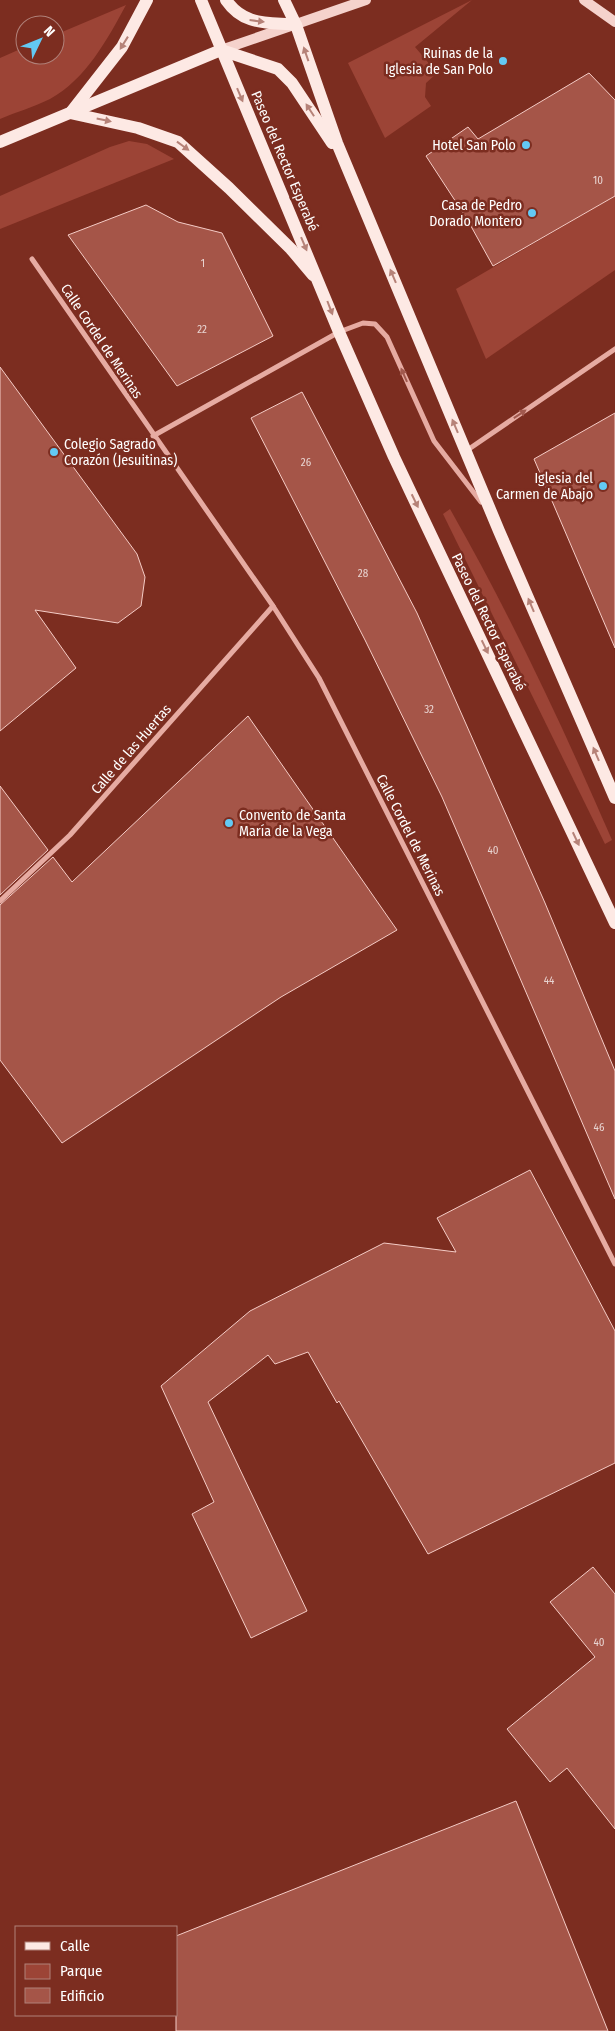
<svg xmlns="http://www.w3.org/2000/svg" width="615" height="2031" viewBox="0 0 615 2031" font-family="'Fira Sans Condensed',sans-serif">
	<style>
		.green { fill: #9c4436 }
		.building { fill: #a55548; stroke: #f5ccc6 }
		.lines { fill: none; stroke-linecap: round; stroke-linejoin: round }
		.street { stroke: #e6aba2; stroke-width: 5 }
		.secondary { stroke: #f5d2cc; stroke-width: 10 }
		.primary { stroke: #fde9e4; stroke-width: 12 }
		.oneway { fill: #b68278 }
		.oneway2 { fill: #a1594e }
		.poi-dot { fill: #63c9f4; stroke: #7c2d20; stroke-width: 2 }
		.labels { text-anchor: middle; stroke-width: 5; stroke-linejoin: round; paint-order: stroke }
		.number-label { font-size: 11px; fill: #e8d4d1 }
		.poi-label { font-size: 14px; fill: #fff; stroke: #7c2d20; text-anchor: end }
		.street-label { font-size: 14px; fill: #fff; stroke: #7c2d20 }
	</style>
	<rect width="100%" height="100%" fill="#7c2d20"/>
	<g class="green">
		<path d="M 472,0 L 415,47 L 437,73 L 426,83 L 425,97 L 431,106 L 385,138 L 348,63 Z"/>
		<path d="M 126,5 C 107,40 86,79 50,99 C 34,107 16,112 0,119 L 0,58 L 25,47 L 25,55 L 55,55 L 55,35 Z"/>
		<path d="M 129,141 L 147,144 L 174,159 L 0,229 L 0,196 L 110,147 Z"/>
		<path d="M 615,196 L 615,270 L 486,359 L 456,289 Z"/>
		<path d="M 450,509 C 511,616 563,727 612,840 L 605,844 L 443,514 Z"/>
	</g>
	<g class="building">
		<path d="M 589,73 L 615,100 L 615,196 L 493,266 L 467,219 L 426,156 L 468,127 L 478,139 Z"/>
		<path d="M 146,205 L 178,222 L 222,233 L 273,336 L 177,386 L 68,235 Z"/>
		<path d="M 0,367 L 137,554 L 145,577 L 141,606 L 118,623 L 35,610 L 76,668 L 0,731 Z"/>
		<path d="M 302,392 L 417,613 L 545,903 L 615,1071 L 615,1199 L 442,797 L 365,640 L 251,418 Z"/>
		<path d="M 615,413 L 615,648 L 534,459 Z"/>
		<path d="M 248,716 L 397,930 L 281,997 L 62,1143 L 0,1060 L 0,905 L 53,857 L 72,882 Z"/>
		<path d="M 0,786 L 48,850 L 0,895 Z"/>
		<path d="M 530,1170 L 615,1331 L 615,1463 L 428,1554 L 339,1401 L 337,1403 L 308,1352 L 275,1364 L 268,1355 L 208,1402 L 307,1611 L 251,1638 L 192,1514 L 214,1502 L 161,1386 L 250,1311 L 384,1243 L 456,1252 L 437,1218 Z"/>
		<path d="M 593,1567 L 615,1594 L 615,1829 L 567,1768 L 550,1782 L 507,1729 L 595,1657 L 550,1602 Z"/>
		<path d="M 516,1801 L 608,2031 L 176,2031 L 176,1936 Z"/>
	</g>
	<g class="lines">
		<g class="street">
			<path d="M 32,259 L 273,606 L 319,678 L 615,1264"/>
			<path d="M 153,436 L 339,332 L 363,323 L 375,324 L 387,337 L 434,441 L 481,502"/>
			<path d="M 466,451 L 615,349"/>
			<path d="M 0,901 L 70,835 L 273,606"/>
		</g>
		<g class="secondary">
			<path d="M 584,0 L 615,22"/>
			<path d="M 221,50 L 366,0"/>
		</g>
		<g class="primary">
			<path d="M 201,0 L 339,332 L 394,457 L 615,923"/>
			<path d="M 226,0 C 244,26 267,22 296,25"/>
			<path d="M 284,0 L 296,25 L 337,143 L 499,531 L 615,798"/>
			<path d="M 221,50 L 278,69 L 292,83 L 332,143"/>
			<path d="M 72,111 L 122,47 L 147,0"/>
			<path d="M 70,113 L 138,128 L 178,142 L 229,188 L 291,249 L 313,275"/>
			<path d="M 0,142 L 221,50"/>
		</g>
	</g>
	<defs><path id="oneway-solid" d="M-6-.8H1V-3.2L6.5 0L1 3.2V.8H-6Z" transform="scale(1.25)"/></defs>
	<g class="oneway">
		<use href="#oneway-solid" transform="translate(257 21) rotate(7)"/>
		<use href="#oneway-solid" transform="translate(124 43) rotate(122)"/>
		<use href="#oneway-solid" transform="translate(306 54) rotate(-109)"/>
		<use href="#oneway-solid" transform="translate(240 95) rotate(67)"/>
		<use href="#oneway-solid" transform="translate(310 110) rotate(-123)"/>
		<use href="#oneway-solid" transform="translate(104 120) rotate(12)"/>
		<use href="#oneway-solid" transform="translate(183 146) rotate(36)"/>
		<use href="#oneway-solid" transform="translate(304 244) rotate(67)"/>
		<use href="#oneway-solid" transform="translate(393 276) rotate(-113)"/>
		<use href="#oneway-solid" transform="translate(330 308) rotate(69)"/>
		<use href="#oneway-solid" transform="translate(455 426) rotate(-113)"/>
		<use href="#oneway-solid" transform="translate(415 501) rotate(64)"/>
		<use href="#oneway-solid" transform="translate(531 605) rotate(-113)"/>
		<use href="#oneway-solid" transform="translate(485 647) rotate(64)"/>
		<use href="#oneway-solid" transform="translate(596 754) rotate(-113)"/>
		<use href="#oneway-solid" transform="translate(576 839) rotate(65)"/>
	</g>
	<g class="oneway2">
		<use href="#oneway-solid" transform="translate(404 375) rotate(-114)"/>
		<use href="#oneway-solid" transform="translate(520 414) rotate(-34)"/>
	</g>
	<g class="poi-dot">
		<circle cx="503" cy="61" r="5"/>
		<circle cx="526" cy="145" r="5"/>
		<circle cx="532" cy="213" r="5"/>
		<circle cx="54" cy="452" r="5"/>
		<circle cx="603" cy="486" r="5"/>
		<circle cx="229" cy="823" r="5"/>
	</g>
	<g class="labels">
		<g class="number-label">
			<text x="598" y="184">10</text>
			<text x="203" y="267">1</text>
			<text x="202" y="333">22</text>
			<text x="306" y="466">26</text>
			<text x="363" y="577">28</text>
			<text x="429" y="713">32</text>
			<text x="493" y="854">40</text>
			<text x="549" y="984">44</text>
			<text x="599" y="1131">46</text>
			<text x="599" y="1646">40</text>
		</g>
		<g class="poi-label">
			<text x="493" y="58">Ruinas de la<tspan x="493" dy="16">Iglesia de San Polo</tspan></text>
			<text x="516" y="150">Hotel San Polo</text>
			<text x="522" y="210">Casa de Pedro<tspan x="522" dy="16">Dorado Montero</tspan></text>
			<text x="64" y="449" text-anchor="start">Colegio Sagrado<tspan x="64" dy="16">Corazón (Jesuitinas)</tspan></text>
			<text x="593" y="483">Iglesia del<tspan x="593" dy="16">Carmen de Abajo</tspan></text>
			<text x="239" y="820" text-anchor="start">Convento de Santa<tspan x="239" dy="16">María de la Vega</tspan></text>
		</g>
		<g class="street-label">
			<text transform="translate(285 161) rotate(67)" y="5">Paseo del Rector Esperabé</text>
			<text transform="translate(102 341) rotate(56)" y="5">Calle Cordel de Merinas</text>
			<text transform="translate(489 622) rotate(64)" y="5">Paseo del Rector Esperabé</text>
			<text transform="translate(131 749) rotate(-49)" y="5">Calle de las Huertas</text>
			<text transform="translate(411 835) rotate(63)" y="5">Calle Cordel de Merinas</text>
		</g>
	</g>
	<rect x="15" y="1926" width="162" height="90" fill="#7c2d20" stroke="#b08179"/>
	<rect x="25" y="1942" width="25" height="8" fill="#fde9e4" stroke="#b08179"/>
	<text x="60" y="1951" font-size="15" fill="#ffffff">Calle</text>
	<rect x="25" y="1964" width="25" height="15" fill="#9c4436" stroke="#b08179"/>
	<text x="60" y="1976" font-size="15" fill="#ffffff">Parque</text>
	<rect x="25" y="1988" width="25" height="15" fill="#a55548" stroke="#b08179"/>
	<text x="60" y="2001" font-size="15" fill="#ffffff">Edificio</text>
	<g transform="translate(40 40) rotate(47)"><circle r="24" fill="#7c2d20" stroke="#b08179"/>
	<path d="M0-4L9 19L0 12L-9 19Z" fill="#63c9f4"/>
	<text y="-8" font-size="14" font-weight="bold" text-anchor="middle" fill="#ffffff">N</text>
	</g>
</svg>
